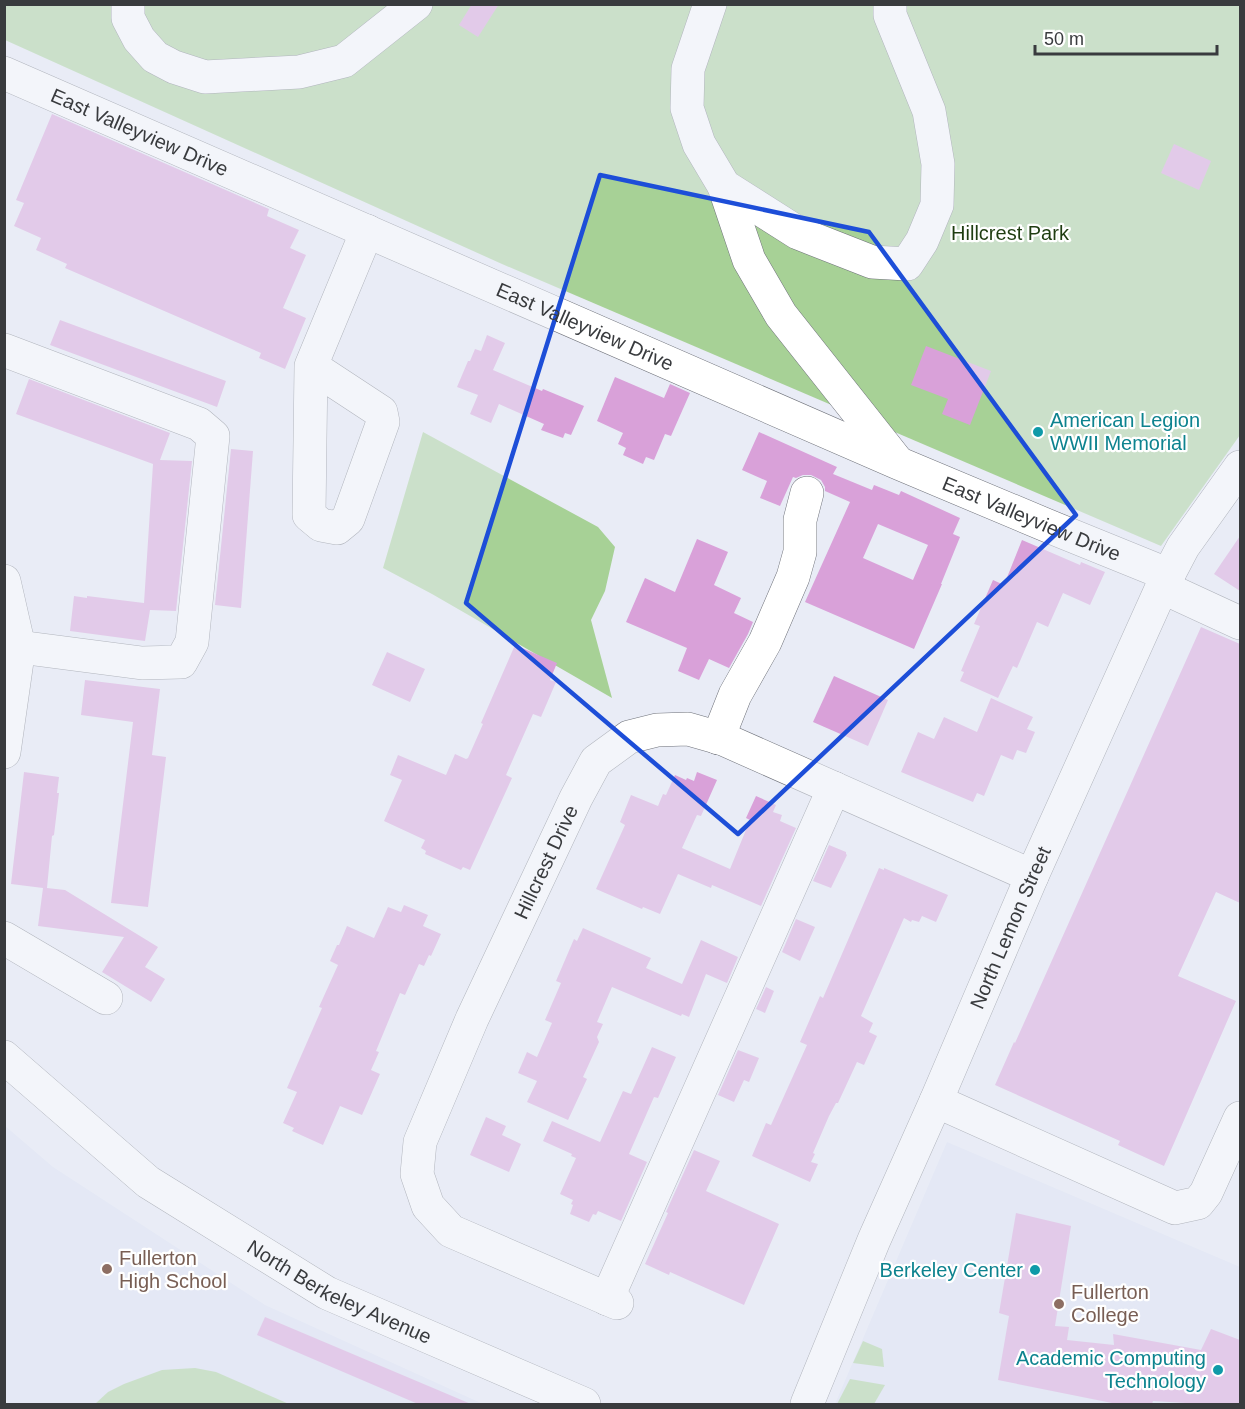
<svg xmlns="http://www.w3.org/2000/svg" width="1245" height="1409" viewBox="0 0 1245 1409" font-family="Arial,sans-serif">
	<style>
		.built { fill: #dde2f3 }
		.green { fill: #a7d196 }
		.building { fill: #d9a1d9; fill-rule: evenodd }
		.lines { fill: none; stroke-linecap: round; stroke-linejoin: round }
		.minor-casing { stroke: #6f727a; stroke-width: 34 }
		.minor { stroke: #fff; stroke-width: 33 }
		.marked { fill: none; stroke: #1d4ed8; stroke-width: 4.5; stroke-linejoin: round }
		.culture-dot { fill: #0f9aa8; stroke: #fff; stroke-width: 2 }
		.education-dot { fill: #8d6e63; stroke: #fff; stroke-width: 2 }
		.labels { text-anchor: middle; stroke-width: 4.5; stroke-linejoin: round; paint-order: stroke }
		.street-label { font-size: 20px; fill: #393b3e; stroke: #fff }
		.park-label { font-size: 20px; fill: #1f3d11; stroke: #fff }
		.culture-label { font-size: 20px; fill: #0d838f; stroke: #fff; text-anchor: end }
		.education-label { font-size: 20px; fill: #785e54; stroke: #fff; text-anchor: start }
	</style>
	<rect width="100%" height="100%" fill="#e9ecf6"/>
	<g class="built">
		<path d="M 4,1125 L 53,1167 L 265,1305 L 483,1404 L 8,1404 L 4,1392 Z"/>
		<path d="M 947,1142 L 1240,1267 L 1240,1404 L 835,1404 Z"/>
	</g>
	<g class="green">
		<path d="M 5,4 L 1240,5 L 1240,435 L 1161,546 L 502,264 L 5,40 Z"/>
		<path d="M 423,432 L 598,527 L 615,547 L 605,591 L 591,620 L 612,698 L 432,594 L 383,568 Z"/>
		<path d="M 863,1341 L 882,1349 L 884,1367 L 853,1363 Z"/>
		<path d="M 195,1368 L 216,1372 L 289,1404 L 95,1404 L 108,1392 L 124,1384 L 162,1370 Z"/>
		<path d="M 850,1379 L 885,1385 L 874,1404 L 837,1404 Z"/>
	</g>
	<g class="building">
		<path d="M 472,4 L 499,4 L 478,37 L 459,25 Z"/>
		<path d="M 52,114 L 269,209 L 267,216 L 299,230 L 290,248 L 306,255 L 283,308 L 306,318 L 285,369 L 259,358 L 261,353 L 65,268 L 67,264 L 36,250 L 41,238 L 14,226 L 24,203 L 16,200 Z"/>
		<path d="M 1174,144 L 1211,161 L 1199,190 L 1161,173 Z"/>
		<path d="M 60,320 L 226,381 L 217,407 L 50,345 Z"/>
		<path d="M 487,335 L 505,343 L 493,370 L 542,391 L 543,389 L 584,406 L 571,435 L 565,433 L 563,438 L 541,430 L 544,424 L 499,404 L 491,423 L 470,414 L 478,395 L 457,387 L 468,361 L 470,361 L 475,349 L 481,351 Z"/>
		<path d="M 926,346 L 991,371 L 970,425 L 942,414 L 948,399 L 911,385 Z"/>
		<path d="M 615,377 L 664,398 L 670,384 L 690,393 L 671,436 L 665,434 L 654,460 L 646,457 L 643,464 L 623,455 L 626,448 L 618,444 L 623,433 L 597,421 Z"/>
		<path d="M 29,379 L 170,433 L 160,460 L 192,461 L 176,611 L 150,610 L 145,641 L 70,631 L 74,596 L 87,598 L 87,596 L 144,603 L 153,464 L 16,414 Z"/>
		<path d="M 759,432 L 837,467 L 833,474 L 872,490 L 874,485 L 899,495 L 901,491 L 960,518 L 953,534 L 960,537 L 941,584 L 942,584 L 914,649 L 805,602 L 850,502 L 825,491 L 825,487 L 821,480 L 811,475 L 803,475 L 796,478 L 793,477 L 780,506 L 760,498 L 767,481 L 742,470 ZM 878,524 L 928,545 L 913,580 L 863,558 Z"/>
		<path d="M 231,449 L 253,451 L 241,608 L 215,605 Z"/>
		<path d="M 1240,536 L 1240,591 L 1214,574 Z"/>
		<path d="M 697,539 L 728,552 L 714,585 L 741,598 L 734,613 L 753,622 L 748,634 L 729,668 L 709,659 L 699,680 L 678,671 L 687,648 L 626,622 L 645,578 L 675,592 Z"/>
		<path d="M 1022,540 L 1080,565 L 1081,562 L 1105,572 L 1090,605 L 1063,593 L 1048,627 L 1037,622 L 1017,668 L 1013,666 L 998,698 L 960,681 L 964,672 L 961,671 L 980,626 L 974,624 L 993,580 L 1004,585 Z"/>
		<path d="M 1201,627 L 1240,644 L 1240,903 L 1216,892 L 1178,976 L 1236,1001 L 1164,1166 L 1118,1145 L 1120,1141 L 995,1085 L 1014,1042 L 1015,1043 Z"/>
		<path d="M 515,645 L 557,663 L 550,680 L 556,682 L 541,717 L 533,714 L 506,775 L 512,778 L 470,870 L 463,867 L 461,870 L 425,854 L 426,851 L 421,848 L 425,840 L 384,821 L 402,780 L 390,775 L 398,755 L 446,775 L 455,754 L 466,759 L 468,758 L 483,724 L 481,723 Z"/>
		<path d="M 387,652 L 425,669 L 410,702 L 372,685 Z"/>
		<path d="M 834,676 L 888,700 L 868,746 L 813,722 Z"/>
		<path d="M 85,680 L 160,689 L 152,755 L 166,757 L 148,907 L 111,903 L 133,722 L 81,715 Z"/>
		<path d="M 991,698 L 1033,717 L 1027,729 L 1035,732 L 1026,753 L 1017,750 L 1013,760 L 1001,755 L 984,796 L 977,793 L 973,802 L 901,772 L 918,732 L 934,739 L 944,717 L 977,732 Z"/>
		<path d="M 24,772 L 59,777 L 57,793 L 59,793 L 54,835 L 52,836 L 47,888 L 65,890 L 158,947 L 145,967 L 165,979 L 151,1002 L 102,972 L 124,937 L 38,926 L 43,888 L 11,884 Z"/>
		<path d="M 697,772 L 717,780 L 701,816 L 697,815 L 682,848 L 730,869 L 750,820 L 746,818 L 756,796 L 776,805 L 773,812 L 782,815 L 780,821 L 796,828 L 761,906 L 712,885 L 711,888 L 678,874 L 660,914 L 643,907 L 642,909 L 596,889 L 625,825 L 620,822 L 631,795 L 658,806 L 663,794 L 666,795 L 675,775 L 686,780 L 687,778 L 694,781 Z"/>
		<path d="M 829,845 L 846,852 L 846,854 L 847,855 L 831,888 L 813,881 Z"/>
		<path d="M 879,868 L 884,870 L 884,868 L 948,895 L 936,922 L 922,916 L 919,922 L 912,920 L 911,922 L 904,918 L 861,1016 L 873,1023 L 869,1032 L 877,1036 L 864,1065 L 857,1062 L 838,1103 L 836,1103 L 829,1116 L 813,1153 L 815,1154 L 811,1162 L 818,1164 L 810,1182 L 752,1156 L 766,1123 L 771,1125 L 807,1045 L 800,1042 L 820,996 L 823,998 Z"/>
		<path d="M 404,905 L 428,915 L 423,926 L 441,934 L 431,956 L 429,955 L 424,966 L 419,964 L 405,995 L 400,993 L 376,1051 L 379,1052 L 371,1070 L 380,1074 L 362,1115 L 340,1106 L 323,1145 L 292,1131 L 294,1128 L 283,1123 L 297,1092 L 287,1088 L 322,1008 L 319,1007 L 338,965 L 330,961 L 337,945 L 339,945 L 347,926 L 374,938 L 388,907 L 401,912 Z"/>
		<path d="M 796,919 L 815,927 L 800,961 L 782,952 Z"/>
		<path d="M 583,928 L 651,958 L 646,968 L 682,984 L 701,940 L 738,957 L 727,983 L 706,974 L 689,1017 L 682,1014 L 681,1016 L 612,987 L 597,1022 L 603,1024 L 597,1037 L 599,1042 L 583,1077 L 587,1079 L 568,1120 L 527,1102 L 537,1081 L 518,1073 L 527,1052 L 537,1057 L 552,1023 L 545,1020 L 561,983 L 556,981 L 574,939 L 577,941 Z"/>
		<path d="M 766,987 L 774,991 L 765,1013 L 756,1009 Z"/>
		<path d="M 652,1047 L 676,1057 L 658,1098 L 654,1097 L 629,1154 L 647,1162 L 621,1221 L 598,1211 L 596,1215 L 593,1214 L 589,1222 L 570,1214 L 573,1205 L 571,1204 L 573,1200 L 560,1194 L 576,1158 L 571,1156 L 572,1154 L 543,1141 L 552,1121 L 600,1142 L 623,1091 L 631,1094 Z"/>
		<path d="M 738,1050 L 759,1058 L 749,1082 L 744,1080 L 734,1102 L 718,1095 Z"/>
		<path d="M 486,1117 L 506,1126 L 502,1135 L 521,1144 L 509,1172 L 470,1155 Z"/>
		<path d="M 694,1150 L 720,1161 L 706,1191 L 779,1224 L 744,1305 L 670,1272 L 669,1275 L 645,1264 L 668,1213 L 666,1212 Z"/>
		<path d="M 1016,1213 L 1071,1226 L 1055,1326 L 1069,1327 L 1067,1340 L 1114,1345 L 1113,1334 L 1201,1350 L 1211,1329 L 1240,1340 L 1240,1404 L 1202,1404 L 1153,1401 L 1152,1404 L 1117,1404 L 998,1380 L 1009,1316 L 999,1313 Z"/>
		<path d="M 265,1317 L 471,1404 L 418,1404 L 257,1335 Z"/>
	</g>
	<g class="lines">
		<defs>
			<g id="minor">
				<path d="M 128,4 L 128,18 L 139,39 L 155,57 L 174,67 L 205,77 L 299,72 L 344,61 L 416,4"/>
				<path d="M 710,4 L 688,69 L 687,108 L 699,144 L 724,186 L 798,233 L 872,262 L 907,264 L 922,241 L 937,205 L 938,164 L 929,111 L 890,15 L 890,4"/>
				<path id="s1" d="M 4,73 L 898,463 L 1053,528 L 1169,575"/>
				<path d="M 724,186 L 749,260 L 781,315 L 895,459"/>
				<path d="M 4,350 L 199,424 L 213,436 L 192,642 L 181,662 L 142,663 L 19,647"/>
				<path d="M 311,366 L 381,412 L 383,422 L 348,519 L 337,528 L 321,525 L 309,515 L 311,366 L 367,231"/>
				<path d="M 4,581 L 19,647 L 4,752"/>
				<path d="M 1162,587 L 1240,623"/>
				<path d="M 718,738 L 735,695 L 765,642 L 793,577 L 800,552 L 800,520 L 807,493"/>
				<path d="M 4,938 L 106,998"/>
				<path id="s2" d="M 4,1057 L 148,1182 L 327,1293 L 584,1404"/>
				<path d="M 936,1101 L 1175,1208 L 1198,1203 L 1206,1193 L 1240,1118"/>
				<path d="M 607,1299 L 834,788"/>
				<path id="s3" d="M 617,1303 L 451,1231 L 428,1206 L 417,1174 L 420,1142 L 472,1019 L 576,798 L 596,761 L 629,737 L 657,730 L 688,729 L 723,739 L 1032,876"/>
				<path id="s4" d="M 807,1404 L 874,1240 L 936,1101 L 1032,876 L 1162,587 L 1183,547 L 1240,467"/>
			</g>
		</defs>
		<use href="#minor" class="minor-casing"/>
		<use href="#minor" class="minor"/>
	</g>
	<path d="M0 0H1245V1409H0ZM 600,175 L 869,232 L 1076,515 L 738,834 L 466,603 Z" fill="#e9ecf6" fill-opacity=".55" fill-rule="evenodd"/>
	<path class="marked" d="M 600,175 L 869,232 L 1076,515 L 738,834 L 466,603 Z"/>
	<g class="culture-dot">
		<circle cx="1038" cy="432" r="6"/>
		<circle cx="1035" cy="1270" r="6"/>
		<circle cx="1218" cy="1370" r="6"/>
	</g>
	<g class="education-dot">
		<circle cx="107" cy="1269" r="6"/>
		<circle cx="1059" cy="1304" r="6"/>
	</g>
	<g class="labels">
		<g class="street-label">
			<text dy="7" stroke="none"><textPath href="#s1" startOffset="148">East Valleyview Drive</textPath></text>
			<text dy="7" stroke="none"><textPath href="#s1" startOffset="634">East Valleyview Drive</textPath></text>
			<text dy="7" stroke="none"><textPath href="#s1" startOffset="1120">East Valleyview Drive</textPath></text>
			<text dy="7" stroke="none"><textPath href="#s3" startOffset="588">Hillcrest Drive</textPath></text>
			<text dy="7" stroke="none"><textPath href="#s4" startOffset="518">North Lemon Street</textPath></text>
			<text dy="7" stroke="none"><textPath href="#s2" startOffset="412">North Berkeley Avenue</textPath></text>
		</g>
		<g class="park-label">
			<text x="1010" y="240">Hillcrest Park</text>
		</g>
		<g class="culture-label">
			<text x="1050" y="427" text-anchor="start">American Legion<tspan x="1050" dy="23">WWII Memorial</tspan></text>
			<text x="1023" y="1277">Berkeley Center</text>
			<text x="1206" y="1365">Academic Computing<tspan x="1206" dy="23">Technology</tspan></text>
		</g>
		<g class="education-label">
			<text x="119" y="1265">Fullerton<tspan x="119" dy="23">High School</tspan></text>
			<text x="1071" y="1299">Fullerton<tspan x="1071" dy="23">College</tspan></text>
		</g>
	</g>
	<rect width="1245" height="1409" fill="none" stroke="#393b3e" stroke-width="12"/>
	<path d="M1035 45v9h182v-9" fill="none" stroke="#393b3e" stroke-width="3"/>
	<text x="1044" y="45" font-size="18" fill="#393b3e" stroke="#ffffff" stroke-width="4.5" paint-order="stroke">50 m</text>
</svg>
